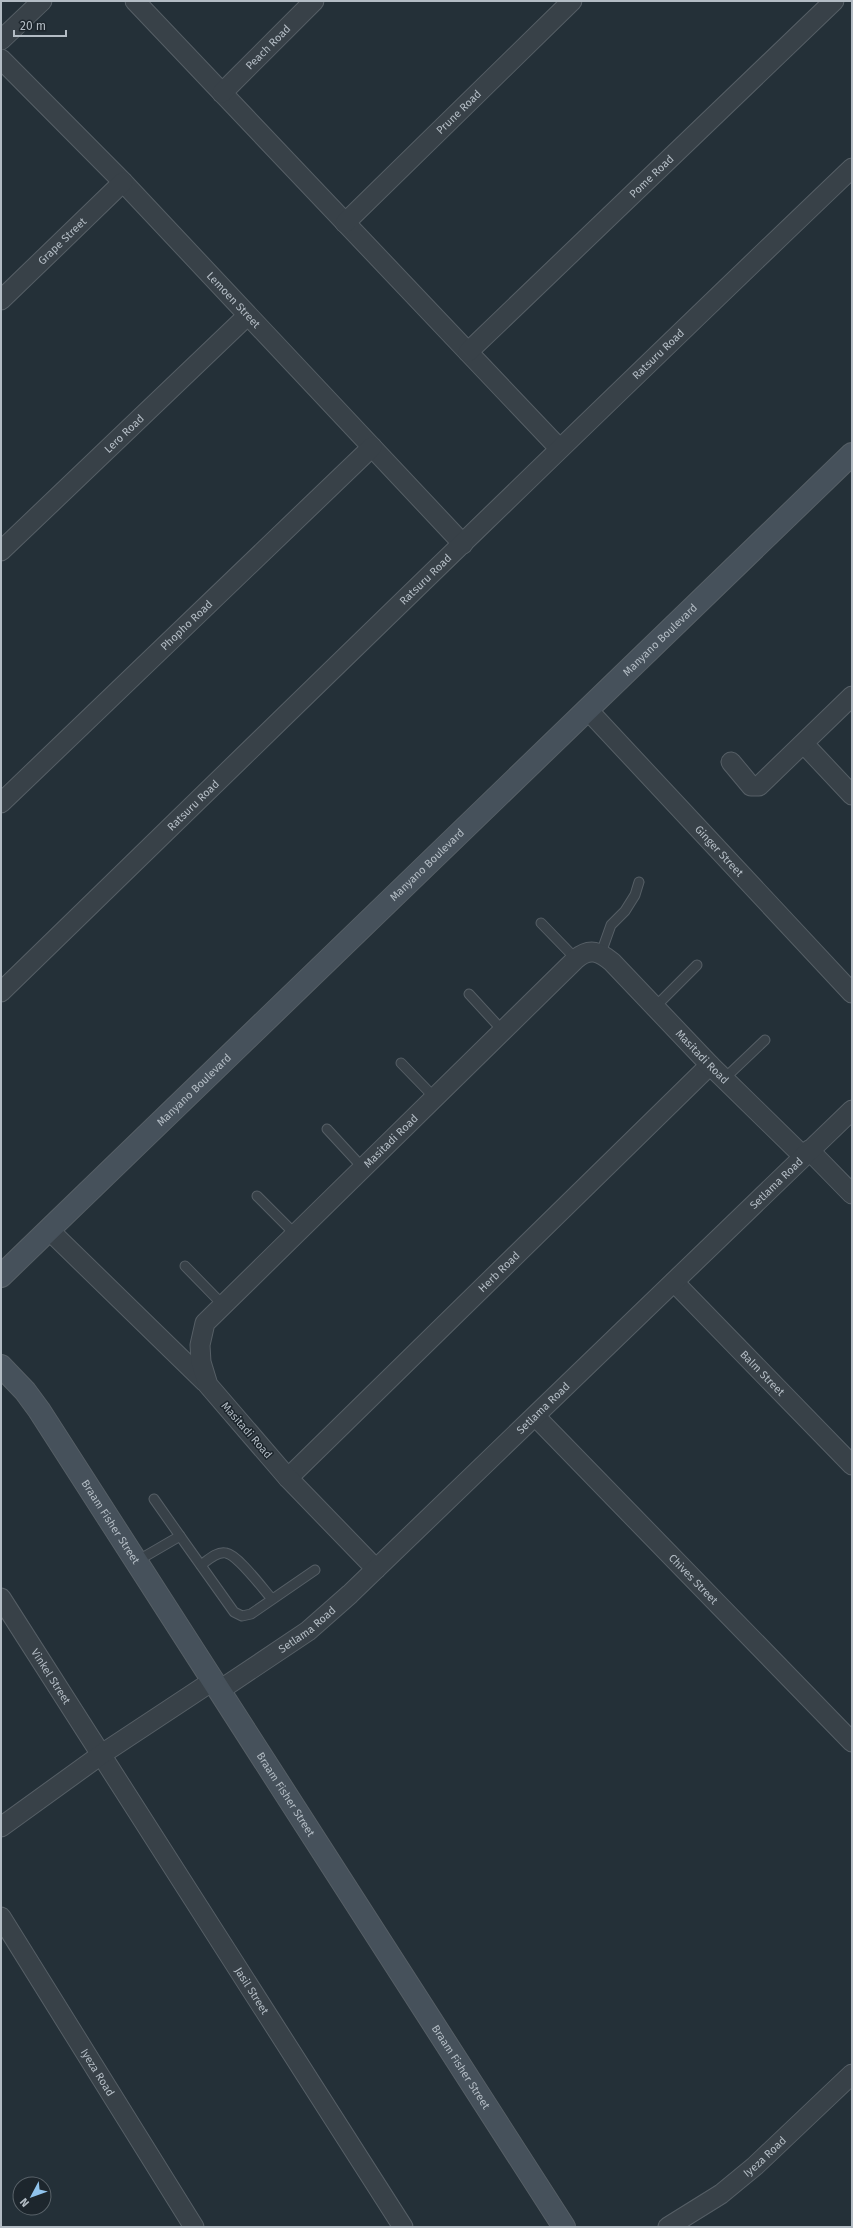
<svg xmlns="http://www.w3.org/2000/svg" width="853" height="2228" viewBox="0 0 853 2228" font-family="'Fira Sans',sans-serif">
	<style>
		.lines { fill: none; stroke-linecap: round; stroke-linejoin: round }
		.lane-casing { stroke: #565f66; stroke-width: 11 }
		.street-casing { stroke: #565f66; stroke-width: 21 }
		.secondary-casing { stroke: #565f66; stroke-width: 24 }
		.lane { stroke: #384148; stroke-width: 9 }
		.street { stroke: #384148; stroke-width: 19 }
		.secondary { stroke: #46515b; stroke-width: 22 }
		.labels { text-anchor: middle; stroke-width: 3; stroke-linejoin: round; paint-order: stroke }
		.street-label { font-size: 11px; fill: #b3bcc4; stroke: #1d262d }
	</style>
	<rect width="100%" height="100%" fill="#243038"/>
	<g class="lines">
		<defs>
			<g id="lane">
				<path d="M 541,923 L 576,959"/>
				<path d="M 601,953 L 611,925 L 625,911 L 635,895 L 639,882"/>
				<path d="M 469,994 L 503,1031"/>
				<path d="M 655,1007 L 697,965"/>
				<path d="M 401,1063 L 435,1098"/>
				<path d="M 724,1079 L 765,1040"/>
				<path d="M 327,1129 L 363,1168"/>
				<path d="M 257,1196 L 295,1234"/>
				<path d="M 185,1266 L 223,1305"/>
				<path d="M 180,1536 L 234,1612 L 242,1616 L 251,1614 L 315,1570"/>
				<path d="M 137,1561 L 180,1536 L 154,1499"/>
				<path d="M 201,1565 C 208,1560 217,1551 226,1553 C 238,1555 263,1589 272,1599"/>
			</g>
			<g id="street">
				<path d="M 135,1 L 559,448"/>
				<path d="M 1,40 L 42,1"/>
				<path id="s1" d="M 1,59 L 123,182 L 463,544"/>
				<path id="s2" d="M 222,93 L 314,1"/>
				<path id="s3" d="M 345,223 L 572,1"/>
				<path id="s4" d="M 1,300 L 123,182"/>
				<path id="s5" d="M 468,352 L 834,1"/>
				<path id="s6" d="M 1,551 L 247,316"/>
				<path id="s7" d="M 587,709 L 852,993"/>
				<path d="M 804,744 L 852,795"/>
				<path d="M 731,762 L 751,786 L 759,786 L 852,696"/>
				<path id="s8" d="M 1,803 L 372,447"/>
				<path id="s9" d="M 1,992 C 284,717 566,441 852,168"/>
				<path d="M 809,1150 L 852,1194"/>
				<path d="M 49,1230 L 205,1382"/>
				<path id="s10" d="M 674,1282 L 852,1465"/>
				<path id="s11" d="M 536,1417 L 852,1742"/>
				<path id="s12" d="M 288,1478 L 710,1065"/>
				<path id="s13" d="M 376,1569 L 288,1478 L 208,1385 L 201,1362 L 200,1345 L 205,1323 L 576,959 C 590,947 600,952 612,962 L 710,1065 L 803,1156"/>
				<path id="s14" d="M 1,1598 L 403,2227"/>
				<path id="s15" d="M 220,1690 L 308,1631 L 350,1594 L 852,1110"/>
				<path d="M 1,1827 L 102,1754 L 214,1680"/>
				<path id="s16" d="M 1,1917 L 194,2227"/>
				<path id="s17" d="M 668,2227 L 721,2194 L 755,2166 L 852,2074"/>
			</g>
			<g id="secondary">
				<path id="s18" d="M 1,1276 L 852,454"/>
				<path id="s19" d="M 1,1366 L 25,1391 L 39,1410 L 564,2227"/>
			</g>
		</defs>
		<use href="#lane" class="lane-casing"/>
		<use href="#street" class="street-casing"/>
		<use href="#secondary" class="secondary-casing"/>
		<use href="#lane" class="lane"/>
		<use href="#street" class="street"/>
		<use href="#secondary" class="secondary"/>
	</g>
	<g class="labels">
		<g class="street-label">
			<text dy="4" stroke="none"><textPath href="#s2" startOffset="65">Peach Road</textPath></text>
			<text dy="4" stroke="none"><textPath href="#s3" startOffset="159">Prune Road</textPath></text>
			<text dy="4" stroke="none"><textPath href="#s5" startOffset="254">Pome Road</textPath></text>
			<text dy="4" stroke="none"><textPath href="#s4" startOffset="85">Grape Street</textPath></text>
			<text dy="4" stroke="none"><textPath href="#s1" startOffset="335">Lemoen Street</textPath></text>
			<text dy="4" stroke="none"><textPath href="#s9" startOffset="916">Ratsuru Road</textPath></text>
			<text dy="4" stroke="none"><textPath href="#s6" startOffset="170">Lero Road</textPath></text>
			<text dy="4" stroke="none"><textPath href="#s9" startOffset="592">Ratsuru Road</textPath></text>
			<text dy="4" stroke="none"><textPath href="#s8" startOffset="257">Phopho Road</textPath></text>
			<text dy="4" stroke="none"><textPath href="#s18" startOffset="916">Manyano Boulevard</textPath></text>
			<text dy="4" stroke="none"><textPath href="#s9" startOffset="268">Ratsuru Road</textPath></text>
			<text dy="4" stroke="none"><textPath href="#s7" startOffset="194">Ginger Street</textPath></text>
			<text dy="4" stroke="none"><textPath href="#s18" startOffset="592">Manyano Boulevard</textPath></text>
			<text dy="4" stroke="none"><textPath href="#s13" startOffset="1004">Masitadi Road</textPath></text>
			<text dy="4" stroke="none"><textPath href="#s18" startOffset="268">Manyano Boulevard</textPath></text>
			<text dy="4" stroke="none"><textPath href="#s13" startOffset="573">Masitadi Road</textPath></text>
			<text dy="4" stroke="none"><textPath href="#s15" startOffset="754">Setlama Road</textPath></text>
			<text dy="4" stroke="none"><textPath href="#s12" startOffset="295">Herb Road</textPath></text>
			<text dy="4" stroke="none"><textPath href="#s10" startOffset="127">Balm Street</textPath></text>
			<text dy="4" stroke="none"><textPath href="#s15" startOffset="430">Setlama Road</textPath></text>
			<text transform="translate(247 1430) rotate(49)" y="4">Masitadi Road</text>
			<text dy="4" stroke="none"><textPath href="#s19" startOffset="191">Braam Fisher Street</textPath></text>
			<text dy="4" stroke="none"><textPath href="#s11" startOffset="226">Chives Street</textPath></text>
			<text dy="4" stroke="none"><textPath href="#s15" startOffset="106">Setlama Road</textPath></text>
			<text dy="4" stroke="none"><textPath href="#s14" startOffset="93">Vinkel Street</textPath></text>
			<text dy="4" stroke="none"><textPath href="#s19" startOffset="515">Braam Fisher Street</textPath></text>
			<text dy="4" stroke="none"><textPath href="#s14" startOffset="466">Jasil Street</textPath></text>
			<text dy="4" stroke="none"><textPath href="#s19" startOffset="839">Braam Fisher Street</textPath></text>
			<text dy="4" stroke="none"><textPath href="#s16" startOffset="183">Iyeza Road</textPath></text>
			<text dy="4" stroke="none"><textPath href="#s17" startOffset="120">Iyeza Road</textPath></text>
		</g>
	</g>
	<rect width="853" height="2228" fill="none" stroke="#b3bcc4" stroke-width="4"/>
	<g transform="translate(32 2196) rotate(229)"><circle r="19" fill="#1d262d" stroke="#596269"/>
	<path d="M0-3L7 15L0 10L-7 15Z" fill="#90c3ec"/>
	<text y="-6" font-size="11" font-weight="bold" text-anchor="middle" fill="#b3bcc4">N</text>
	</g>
	<path d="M14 30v6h52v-6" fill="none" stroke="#b3bcc4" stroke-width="2"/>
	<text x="20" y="30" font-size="12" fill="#b3bcc4" stroke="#1d262d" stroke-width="3" paint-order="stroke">20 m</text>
</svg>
